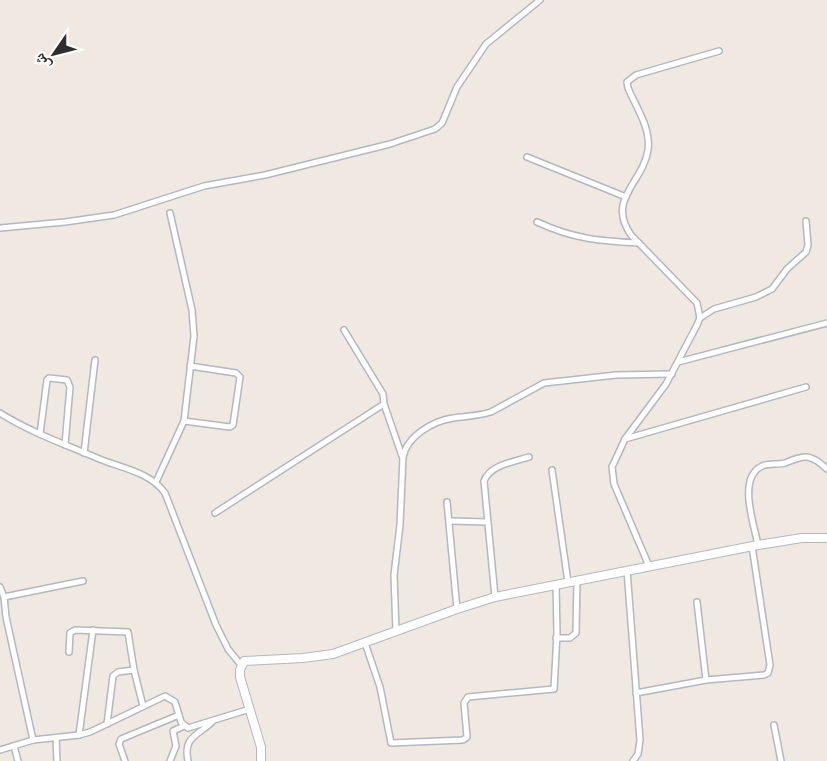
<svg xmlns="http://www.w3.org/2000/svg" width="827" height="761" viewBox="0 0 827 761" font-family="Ubuntu,'Noto Naskh Arabic',sans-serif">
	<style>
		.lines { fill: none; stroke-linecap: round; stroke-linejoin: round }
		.street-casing { stroke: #b4b7c1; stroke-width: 8 }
		.secondary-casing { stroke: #b4b7c1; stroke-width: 10 }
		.street { stroke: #fff; stroke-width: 5 }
		.secondary { stroke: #fff; stroke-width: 8 }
	</style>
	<rect width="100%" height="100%" fill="#efe9e1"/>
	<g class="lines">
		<defs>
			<g id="street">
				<path d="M 527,157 L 626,197"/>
				<path d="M 537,222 C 574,239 599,241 639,243"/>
				<path d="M 0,228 L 65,222 L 114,215 L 204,186 L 265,175 L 390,144 L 435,129 L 442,123 L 457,87 L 486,44 L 540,0"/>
				<path d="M 700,318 L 714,309 L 756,297 L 772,289 L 787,269 L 806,252 L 808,245 L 806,221"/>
				<path d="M 344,330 L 383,394 L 384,404 L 402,456"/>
				<path d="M 678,362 L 827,323"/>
				<path d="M 0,413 C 30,432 64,444 97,458 C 120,468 149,471 165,493 L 216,625 L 228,649 L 241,665"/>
				<path d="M 184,421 L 230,427 L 233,425 L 240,377 L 236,373 L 190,366"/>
				<path d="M 40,434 L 47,380 L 49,378 L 67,380 L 70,387 L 65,445"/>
				<path d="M 625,439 L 806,387"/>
				<path d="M 84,453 L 95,360"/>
				<path d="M 552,470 L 568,582"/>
				<path d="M 156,482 L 184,421 L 194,336 L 192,310 L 170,213"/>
				<path d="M 447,502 L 457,609"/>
				<path d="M 215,513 L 384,404"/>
				<path d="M 449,521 L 488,522"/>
				<path d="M 758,545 C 754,524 737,478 762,466 C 769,463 778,465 785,463 C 804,455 810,453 827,469"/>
				<path d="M 649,566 L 614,484 L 612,467 L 625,439 L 666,384 L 697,325 L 700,318 L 697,303 L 631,235 C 606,199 643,183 648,150 C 651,128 636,107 628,88 L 627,82 L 636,75 L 719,51"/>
				<path d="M 627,570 L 640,740 L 638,754 L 633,761"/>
				<path d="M 0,587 L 4,597 L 6,617 L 33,740"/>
				<path d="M 4,597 L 83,581"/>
				<path d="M 495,597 L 484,481 C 490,465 513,462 529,457"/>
				<path d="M 697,602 L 706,680"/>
				<path d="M 396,631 L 394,575 L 400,525 L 403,457 C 407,436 433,421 453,418 C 466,416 479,416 491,412 L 544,383 L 616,375 L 672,374"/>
				<path d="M 556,638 L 570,638 L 576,633 L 577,580"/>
				<path d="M 365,643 L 380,687 L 391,743 L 463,740 L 467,737 L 464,703 L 468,697 L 554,689 L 557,634 L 556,584"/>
				<path d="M 69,652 L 70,633 L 75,630 L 128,632 L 134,670 L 143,706"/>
				<path d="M 636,693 L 706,680 L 764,675 L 768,673 L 770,665 L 752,546"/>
				<path d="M 107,724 L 113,676 L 118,672 L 134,670"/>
				<path d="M 774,725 L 781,761"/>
				<path d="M 79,735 L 93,630"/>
				<path d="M 56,738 L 57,761"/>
				<path d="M 14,746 L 18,761"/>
				<path d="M 0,750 L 33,740 L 79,735 L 90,732 L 165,696 L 175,702 L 181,722 L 188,728 L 250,709"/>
				<path d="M 125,761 L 119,744 L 121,739 L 179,715"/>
				<path d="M 170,761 L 176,746 L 173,731 L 184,726"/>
				<path d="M 188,761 C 183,737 197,736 212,722"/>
			</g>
			<path id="secondary" d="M 261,761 L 261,747 L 240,677 L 240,670 L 244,661 L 303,658 L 333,654 L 457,609 L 495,597 L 758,545 L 802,538 L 827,538"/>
		</defs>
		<use href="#street" class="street-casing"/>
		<use href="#secondary" class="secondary-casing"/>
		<use href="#street" class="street"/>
		<use href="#secondary" class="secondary"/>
	</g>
	<g transform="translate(54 54) rotate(235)" stroke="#ffffff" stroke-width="4.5" paint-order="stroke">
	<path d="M0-4.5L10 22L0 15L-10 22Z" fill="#2e2e2e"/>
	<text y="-9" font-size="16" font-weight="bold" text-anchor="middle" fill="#2e2e2e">ش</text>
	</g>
</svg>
